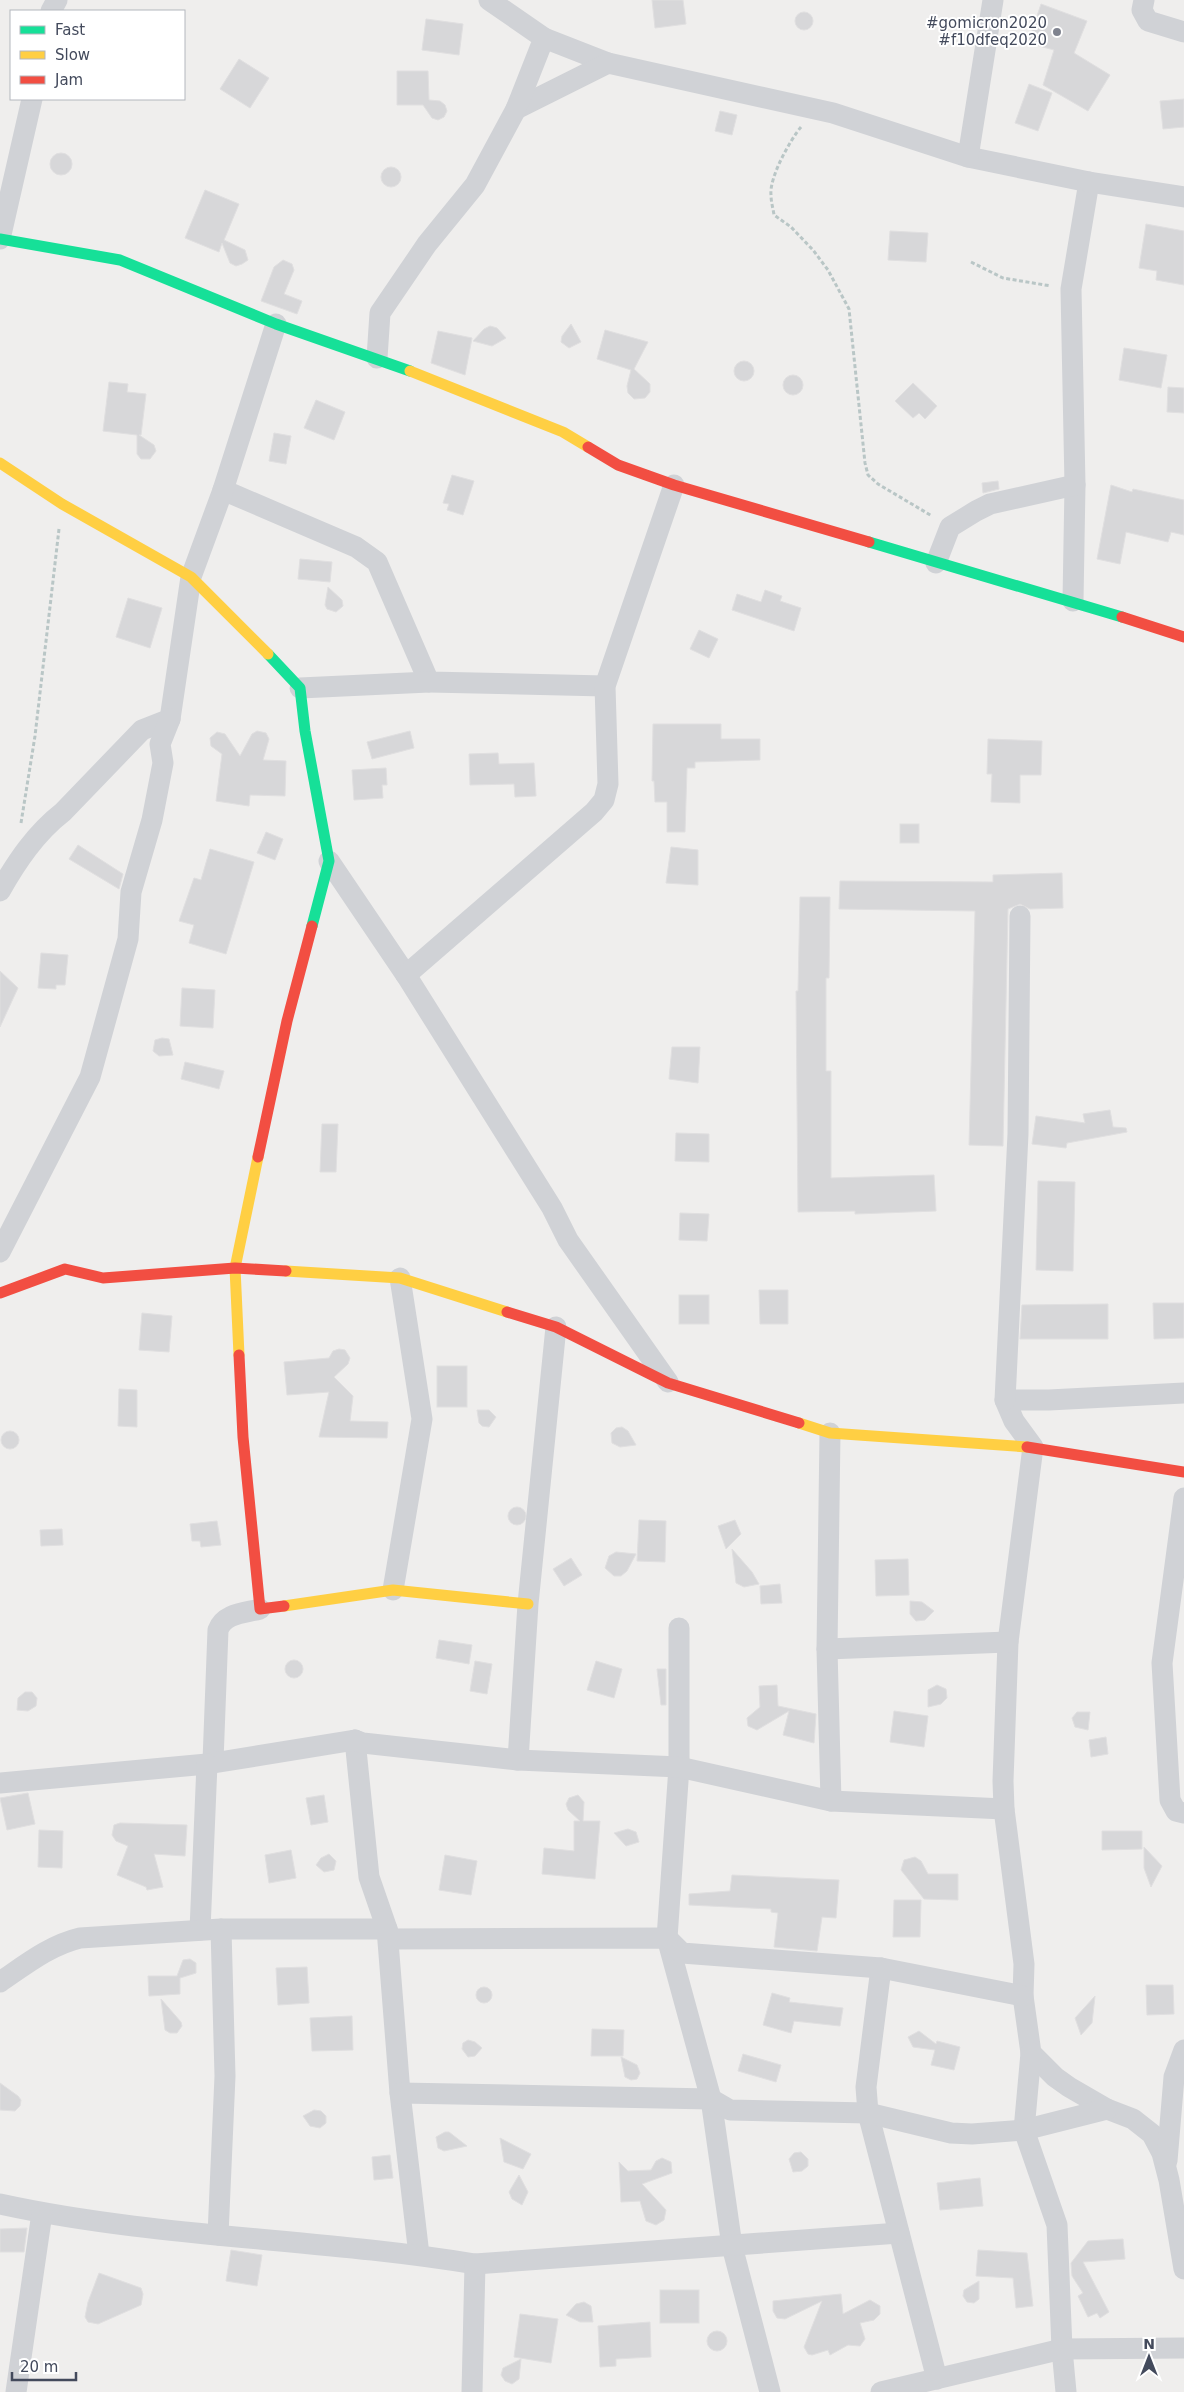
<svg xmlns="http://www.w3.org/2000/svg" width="1184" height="2392" viewBox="0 0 1184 2392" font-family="'DejaVu Sans',sans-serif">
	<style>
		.building { fill: #d7d7d9; stroke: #e0dfe0 }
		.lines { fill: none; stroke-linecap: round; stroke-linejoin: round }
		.path { stroke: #b9c6c6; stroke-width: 3; stroke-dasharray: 4 2.5; stroke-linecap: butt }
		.street { stroke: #d0d2d6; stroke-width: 21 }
		.fast { stroke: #16e098; stroke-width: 11 }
		.slow { stroke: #ffcf43; stroke-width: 11 }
		.jam { stroke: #f24e42; stroke-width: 11 }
		.poi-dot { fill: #7f838f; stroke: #fff; stroke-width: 2 }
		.labels { text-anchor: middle; stroke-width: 4; stroke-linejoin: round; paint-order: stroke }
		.poi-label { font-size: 15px; fill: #434a5c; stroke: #fff; text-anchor: end }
	</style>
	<rect width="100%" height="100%" fill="#efeeed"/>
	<g class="building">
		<path d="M 652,0 L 683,0 L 686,24 L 655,28 Z"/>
		<path d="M 1041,4 L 1087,21 L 1074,53 L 1110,75 L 1088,111 L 1043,85 L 1054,50 L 1028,43 Z"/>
		<circle cx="804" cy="21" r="9"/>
		<path d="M 426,19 L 463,24 L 459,55 L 422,50 Z"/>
		<path d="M 239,59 L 269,78 L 250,108 L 220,89 Z"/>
		<path d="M 397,71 L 428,71 L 429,100 L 440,101 L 445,105 L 447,111 L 444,117 L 438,120 L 432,118 L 423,105 L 397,105 Z"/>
		<path d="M 1029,84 L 1052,93 L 1038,131 L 1015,123 Z"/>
		<path d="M 1184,99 L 1184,127 L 1163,129 L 1160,101 Z"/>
		<path d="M 720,111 L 737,115 L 732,135 L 715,131 Z"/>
		<circle cx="61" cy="164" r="11"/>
		<circle cx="391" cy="177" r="10"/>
		<path d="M 205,190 L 239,204 L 224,240 L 245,250 L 248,260 L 242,264 L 236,266 L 230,263 L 222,243 L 219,252 L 185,238 Z"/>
		<path d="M 1146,224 L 1184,231 L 1184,285 L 1156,280 L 1157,271 L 1139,268 Z"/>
		<path d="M 890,231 L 928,233 L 926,262 L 888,260 Z"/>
		<path d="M 283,260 L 292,264 L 294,270 L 284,294 L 302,301 L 297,314 L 261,301 L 274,267 Z"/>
		<path d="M 571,324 L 581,342 L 569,348 L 561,342 L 562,336 Z"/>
		<path d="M 490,326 L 497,328 L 506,338 L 492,346 L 473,341 L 484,329 Z"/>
		<path d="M 605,330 L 648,342 L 634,369 L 650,384 L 650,392 L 645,398 L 634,399 L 628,393 L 627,386 L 631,370 L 597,359 Z"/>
		<path d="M 438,331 L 472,338 L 465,375 L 431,363 Z"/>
		<path d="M 1124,348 L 1167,355 L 1161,388 L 1119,380 Z"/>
		<circle cx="744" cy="371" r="10"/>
		<circle cx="793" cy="385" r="10"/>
		<path d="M 109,382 L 128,384 L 127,392 L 146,394 L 141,435 L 139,435 L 154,445 L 156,451 L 150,459 L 141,459 L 137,454 L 137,435 L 103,431 Z"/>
		<path d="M 913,383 L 937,406 L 925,419 L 919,413 L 913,418 L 895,401 Z"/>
		<path d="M 1168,387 L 1184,388 L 1184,413 L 1167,412 Z"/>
		<path d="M 316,400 L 345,412 L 334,440 L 304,428 Z"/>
		<path d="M 274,433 L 291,436 L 286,464 L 269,461 Z"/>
		<path d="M 452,475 L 474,481 L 463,515 L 447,510 L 449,504 L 443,503 Z"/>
		<path d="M 998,481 L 999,489 L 983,493 L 982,483 Z"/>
		<path d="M 1111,485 L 1132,492 L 1133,489 L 1184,500 L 1184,535 L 1171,532 L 1168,542 L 1126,532 L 1120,564 L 1097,559 Z"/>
		<path d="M 300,559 L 332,562 L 330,582 L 298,579 Z"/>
		<path d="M 328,587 L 342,600 L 343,606 L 336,612 L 327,609 L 325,605 Z"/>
		<path d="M 765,590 L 782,596 L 780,601 L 801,608 L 794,631 L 732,610 L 737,594 L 761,602 Z"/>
		<path d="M 128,598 L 162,608 L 150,648 L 116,637 Z"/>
		<path d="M 699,630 L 718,639 L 709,658 L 690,649 Z"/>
		<path d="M 653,724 L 721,724 L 721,739 L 760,739 L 760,760 L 695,762 L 695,768 L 687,768 L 685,832 L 667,832 L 667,802 L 655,802 L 654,781 L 652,781 Z"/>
		<path d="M 257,731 L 266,733 L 269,739 L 263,760 L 286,761 L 285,796 L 250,795 L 249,806 L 216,801 L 222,754 L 211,746 L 210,738 L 217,732 L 225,734 L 240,756 L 252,734 Z"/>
		<path d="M 410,731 L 414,748 L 372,759 L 367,742 Z"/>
		<path d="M 988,739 L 1042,741 L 1041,775 L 1020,775 L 1020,803 L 991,802 L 992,774 L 987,774 Z"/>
		<path d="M 498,753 L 499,764 L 534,763 L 536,796 L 515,797 L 514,784 L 470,785 L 469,754 Z"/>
		<path d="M 386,768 L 387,785 L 382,785 L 383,798 L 354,800 L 352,770 Z"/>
		<rect x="900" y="824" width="19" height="19"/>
		<path d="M 266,832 L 283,839 L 275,860 L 257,853 Z"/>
		<path d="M 78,845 L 123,874 L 119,889 L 69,859 Z"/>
		<path d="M 671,847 L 698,850 L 698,885 L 666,883 Z"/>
		<path d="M 210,849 L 254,862 L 226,954 L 189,943 L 194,925 L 179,921 L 194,878 L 201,880 Z"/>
		<path d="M 1062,873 L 1063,908 L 1030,909 L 1020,904 L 1008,909 L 1003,1146 L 969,1145 L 975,911 L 839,909 L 840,881 L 993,882 L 993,875 Z"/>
		<path d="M 800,897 L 830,897 L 829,978 L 826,978 L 826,1071 L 831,1071 L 831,1178 L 934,1175 L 936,1211 L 855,1214 L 855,1211 L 798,1212 L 796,991 L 798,991 Z"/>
		<path d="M 41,953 L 68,955 L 65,985 L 56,985 L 56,989 L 38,988 Z"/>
		<path d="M 0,971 L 18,988 L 0,1027 Z"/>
		<path d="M 182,988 L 215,990 L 213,1028 L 180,1026 Z"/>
		<path d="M 162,1038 L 169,1039 L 173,1055 L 159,1056 L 153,1051 L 155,1040 Z"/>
		<path d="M 672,1047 L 700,1047 L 698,1083 L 669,1079 Z"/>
		<path d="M 185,1062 L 224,1071 L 219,1089 L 181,1079 Z"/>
		<path d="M 1110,1110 L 1113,1127 L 1126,1128 L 1127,1132 L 1067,1143 L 1066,1148 L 1032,1144 L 1036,1116 L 1085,1123 L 1083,1114 Z"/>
		<path d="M 322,1124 L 338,1124 L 336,1172 L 320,1172 Z"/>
		<path d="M 676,1133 L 709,1134 L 709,1162 L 675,1161 Z"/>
		<path d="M 1038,1181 L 1075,1182 L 1073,1271 L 1036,1270 Z"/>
		<path d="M 680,1213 L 709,1214 L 707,1241 L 679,1240 Z"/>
		<path d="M 759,1290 L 788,1290 L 788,1324 L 760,1324 Z"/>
		<rect x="679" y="1295" width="30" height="29"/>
		<path d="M 1153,1303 L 1184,1303 L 1184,1338 L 1154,1339 Z"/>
		<path d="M 1108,1304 L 1108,1339 L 1020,1339 L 1022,1305 Z"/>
		<path d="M 142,1313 L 172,1316 L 169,1352 L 139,1350 Z"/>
		<path d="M 339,1349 L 345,1350 L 350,1358 L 348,1364 L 334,1377 L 353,1396 L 350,1421 L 388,1422 L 387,1438 L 319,1437 L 329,1392 L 287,1395 L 284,1362 L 329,1358 L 333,1351 Z"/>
		<rect x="437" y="1366" width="30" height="41"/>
		<path d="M 119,1389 L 137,1390 L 137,1427 L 118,1426 Z"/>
		<path d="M 477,1410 L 489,1410 L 496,1417 L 489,1427 L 482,1426 L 479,1423 Z"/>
		<path d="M 622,1427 L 628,1431 L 636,1445 L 620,1447 L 612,1443 L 611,1433 L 616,1428 Z"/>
		<circle cx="10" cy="1440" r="9"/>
		<circle cx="517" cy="1516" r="9"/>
		<path d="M 639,1520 L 666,1521 L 665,1562 L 637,1561 Z"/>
		<path d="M 735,1520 L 741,1534 L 726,1549 L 718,1526 Z"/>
		<path d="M 217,1521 L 221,1545 L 201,1547 L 200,1541 L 192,1541 L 190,1524 Z"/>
		<path d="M 62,1529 L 63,1545 L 41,1546 L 40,1530 Z"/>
		<path d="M 732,1549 L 752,1572 L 759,1584 L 744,1587 L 736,1583 Z"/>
		<path d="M 616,1552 L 636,1554 L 627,1571 L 621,1576 L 614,1576 L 605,1568 L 609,1556 Z"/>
		<path d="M 571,1558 L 582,1575 L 564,1586 L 553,1569 Z"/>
		<path d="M 908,1559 L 909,1595 L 876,1596 L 875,1560 Z"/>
		<path d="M 780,1584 L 782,1603 L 761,1604 L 760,1586 Z"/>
		<path d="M 910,1601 L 922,1602 L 934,1611 L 925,1620 L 916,1621 L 910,1614 Z"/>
		<path d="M 439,1640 L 472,1645 L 469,1664 L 436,1658 Z"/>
		<circle cx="294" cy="1669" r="9"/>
		<path d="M 475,1661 L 492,1664 L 487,1694 L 470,1691 Z"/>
		<path d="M 596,1661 L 622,1669 L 614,1698 L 587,1690 Z"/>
		<path d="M 657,1669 L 666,1669 L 666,1705 L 661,1705 Z"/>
		<path d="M 777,1685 L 778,1706 L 816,1714 L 814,1743 L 783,1735 L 789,1711 L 757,1730 L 748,1726 L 747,1718 L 760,1707 L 759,1686 Z"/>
		<path d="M 937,1685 L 946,1689 L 947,1698 L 941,1704 L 928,1707 L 928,1690 Z"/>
		<path d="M 25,1692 L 32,1692 L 37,1698 L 36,1706 L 28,1711 L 17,1710 L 18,1698 Z"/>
		<path d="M 894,1711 L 928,1716 L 924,1747 L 890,1742 Z"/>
		<path d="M 1077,1712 L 1090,1712 L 1088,1730 L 1075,1727 L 1072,1718 Z"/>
		<path d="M 1106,1737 L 1108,1754 L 1091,1757 L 1089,1740 Z"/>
		<path d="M 28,1793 L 35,1824 L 7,1830 L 0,1798 Z"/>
		<path d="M 324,1795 L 328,1822 L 311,1825 L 306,1798 Z"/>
		<path d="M 578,1795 L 584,1802 L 583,1821 L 600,1821 L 595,1879 L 542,1874 L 544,1848 L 574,1851 L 574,1821 L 580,1821 L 568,1810 L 566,1804 L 569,1798 Z"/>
		<path d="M 120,1823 L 187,1825 L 185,1856 L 154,1854 L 163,1887 L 147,1890 L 146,1887 L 117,1875 L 128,1846 L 116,1841 L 112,1835 L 114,1825 Z"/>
		<path d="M 628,1829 L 636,1832 L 639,1842 L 626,1846 L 614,1833 Z"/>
		<path d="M 39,1830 L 63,1831 L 62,1868 L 38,1867 Z"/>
		<path d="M 1102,1831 L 1142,1831 L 1142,1849 L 1102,1850 Z"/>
		<path d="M 1144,1847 L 1162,1866 L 1151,1887 L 1144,1868 Z"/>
		<path d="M 291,1850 L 296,1878 L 269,1883 L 265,1855 Z"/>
		<path d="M 329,1854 L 336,1861 L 334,1870 L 324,1872 L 316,1865 L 321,1858 Z"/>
		<path d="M 445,1855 L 477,1861 L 471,1895 L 439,1890 Z"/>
		<path d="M 915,1857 L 921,1861 L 928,1874 L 958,1874 L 958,1900 L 924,1899 L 901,1870 L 904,1860 Z"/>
		<path d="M 732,1875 L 839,1880 L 836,1918 L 822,1917 L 817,1951 L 774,1947 L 778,1913 L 771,1912 L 771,1909 L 689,1905 L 689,1894 L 730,1891 Z"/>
		<path d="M 894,1900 L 921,1900 L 920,1937 L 893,1937 Z"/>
		<path d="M 190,1959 L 196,1963 L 196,1973 L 180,1978 L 180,1994 L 149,1996 L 148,1976 L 177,1976 L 183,1960 Z"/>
		<path d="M 307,1967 L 309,2003 L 278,2005 L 276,1968 Z"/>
		<path d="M 1146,1985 L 1173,1985 L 1174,2014 L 1147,2015 Z"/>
		<circle cx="484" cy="1995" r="8"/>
		<path d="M 772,1993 L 790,1998 L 789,2002 L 843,2008 L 840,2026 L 794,2021 L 791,2033 L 763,2025 Z"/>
		<path d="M 1095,1996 L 1092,2023 L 1081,2035 L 1075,2018 Z"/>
		<path d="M 161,1999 L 181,2022 L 182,2026 L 177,2033 L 170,2033 L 165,2030 Z"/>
		<path d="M 352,2016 L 353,2050 L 312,2051 L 310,2018 Z"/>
		<path d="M 592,2029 L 624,2030 L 623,2056 L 591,2056 Z"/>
		<path d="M 919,2031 L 936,2044 L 937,2041 L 960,2047 L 954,2070 L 931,2065 L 935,2050 L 913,2047 L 908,2037 Z"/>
		<path d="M 468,2040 L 475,2042 L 482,2048 L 475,2056 L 468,2057 L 462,2049 L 463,2043 Z"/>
		<path d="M 743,2054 L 781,2065 L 776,2082 L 738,2071 Z"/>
		<path d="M 621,2057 L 637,2065 L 640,2073 L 637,2079 L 631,2080 L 625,2077 Z"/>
		<path d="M 0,2083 L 18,2096 L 21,2100 L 20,2106 L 15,2111 L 0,2110 Z"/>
		<path d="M 314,2110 L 321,2111 L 326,2116 L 326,2123 L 320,2128 L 310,2126 L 303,2116 Z"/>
		<path d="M 445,2132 L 449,2132 L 467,2146 L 444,2151 L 438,2148 L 436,2137 Z"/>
		<path d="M 500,2138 L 531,2154 L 523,2169 L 504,2162 Z"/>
		<path d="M 801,2152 L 808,2159 L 808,2166 L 802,2171 L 793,2172 L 789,2159 L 794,2153 Z"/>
		<path d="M 390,2155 L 393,2178 L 374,2180 L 372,2157 Z"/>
		<path d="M 662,2158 L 671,2162 L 672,2173 L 642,2184 L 666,2210 L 664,2220 L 656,2225 L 646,2221 L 640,2201 L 621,2202 L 619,2162 L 628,2171 L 651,2170 L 656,2161 Z"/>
		<path d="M 519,2175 L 528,2192 L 522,2205 L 512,2199 L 509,2192 Z"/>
		<path d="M 980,2178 L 983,2206 L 940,2210 L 937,2183 Z"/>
		<path d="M 27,2228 L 24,2252 L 0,2252 L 0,2229 Z"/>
		<path d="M 1123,2239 L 1125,2259 L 1083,2262 L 1109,2312 L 1100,2318 L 1097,2313 L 1088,2317 L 1078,2296 L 1083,2293 L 1072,2276 L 1071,2263 L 1088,2241 Z"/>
		<path d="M 231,2250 L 262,2255 L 257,2286 L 226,2281 Z"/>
		<path d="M 978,2250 L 1027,2253 L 1033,2306 L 1016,2308 L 1013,2278 L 976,2276 Z"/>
		<path d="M 99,2273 L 141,2288 L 143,2294 L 141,2305 L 98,2324 L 88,2322 L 85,2317 L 88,2302 Z"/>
		<path d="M 979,2281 L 979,2299 L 974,2303 L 967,2302 L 963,2296 L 964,2290 Z"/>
		<rect x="660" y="2290" width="39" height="33"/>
		<path d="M 841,2294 L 843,2314 L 870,2300 L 880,2306 L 880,2314 L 874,2320 L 860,2323 L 865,2339 L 860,2346 L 848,2345 L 830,2355 L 828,2350 L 812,2355 L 808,2354 L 804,2347 L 822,2301 L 785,2319 L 777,2318 L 773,2311 L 773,2301 Z"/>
		<path d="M 584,2302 L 591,2306 L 593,2322 L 580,2322 L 566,2315 L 576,2304 Z"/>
		<path d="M 520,2314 L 558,2319 L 551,2363 L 514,2357 Z"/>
		<path d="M 650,2322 L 651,2357 L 616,2359 L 616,2366 L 600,2367 L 598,2326 Z"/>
		<circle cx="717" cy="2341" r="10"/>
		<path d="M 521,2359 L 519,2379 L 512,2384 L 505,2381 L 501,2375 L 503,2368 Z"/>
	</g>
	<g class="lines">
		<g class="path">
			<path d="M 801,127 C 790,140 769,178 771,195 C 771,202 773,208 774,215 L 791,227 L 813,250 L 828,270 L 849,309 L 865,463 L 868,475 L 878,484 L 932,516"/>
			<path d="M 971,262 L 1003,278 L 1051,286"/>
			<path d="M 21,823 L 35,736 L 59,529"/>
		</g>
		<g class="street">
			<path d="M 1144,0 L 1142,10 L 1148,21 L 1184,32"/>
			<path d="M 51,11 L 57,0"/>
			<path d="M 544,38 L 608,63"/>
			<path d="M 516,109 L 608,63 L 833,113 L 968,157 L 1089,182 L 1071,289 L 1075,485 L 1073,601"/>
			<path d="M 968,157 L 993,0"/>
			<path d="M 1089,182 L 1184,197"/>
			<path d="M 0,239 L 32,99"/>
			<path d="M 377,358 L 380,313 L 427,244 L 475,185 L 516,109 L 544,38 L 489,0"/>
			<path d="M 223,490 L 356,547 L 377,562 L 429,682 L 605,686"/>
			<path d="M 936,563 L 950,527 L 976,511 L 990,504 L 1075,485"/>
			<path d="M 300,688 L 429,682"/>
			<path d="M 329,861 L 406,975 L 552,1208 L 568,1240 L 668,1382"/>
			<path d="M 0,891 C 17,861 36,833 63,812 L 142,730 L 170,719 L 191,577 L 223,490 L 276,324"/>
			<path d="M 406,975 L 594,812 L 604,800 L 608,784 L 605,686 L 674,485"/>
			<path d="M 0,1252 L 90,1077 L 128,939 L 131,892 L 152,820 L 163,763 L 160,744 L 170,719"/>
			<path d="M 1184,1393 L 1049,1400 L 1005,1400 L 1014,1421 L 1033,1447 L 1008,1642 L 1003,1781 L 1004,1809 L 1024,1964 L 1023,1996 L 1031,2053 L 1055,2077 L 1069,2087 L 1107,2109 L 1133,2119 L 1152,2134 L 1162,2153 L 1169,2180 L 1184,2269"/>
			<path d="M 1005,1400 L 1018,1134 L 1020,916"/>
			<path d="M 830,1433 L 827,1649 L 831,1801"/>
			<path d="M 1184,1498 L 1162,1663 L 1170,1800 L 1176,1811 L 1184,1813"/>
			<path d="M 393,1590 L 422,1419 L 400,1278"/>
			<path d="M 679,1628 L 679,1767 L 667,1938 L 711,2099 L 732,2246 L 770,2392"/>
			<path d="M 827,1649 L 1008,1642"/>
			<path d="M 355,1740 L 369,1877 L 387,1929 L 400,2093 L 419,2255"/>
			<path d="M 518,1760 L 528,1604 L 556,1327"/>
			<path d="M 213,1761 L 218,1630 C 224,1613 245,1613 260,1609"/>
			<path d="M 0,1783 L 207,1764 L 355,1740 L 363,1743 L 518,1760 L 679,1767 L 831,1801 L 1004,1809"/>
			<path d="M 200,1930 L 207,1764"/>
			<path d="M 881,1968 L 866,2087 L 868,2113 L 937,2379"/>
			<path d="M 0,1982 C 25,1965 50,1945 80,1938 L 221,1929 L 387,1929 L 390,1939 L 667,1938 L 682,1953 L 881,1968 L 1023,1996"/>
			<path d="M 1031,2053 L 1024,2130 L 1057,2225 L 1062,2349 L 1066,2392"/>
			<path d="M 400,2093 L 711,2099 L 730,2110 L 868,2113 L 951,2133 L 972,2134 L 1024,2130 L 1107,2109"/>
			<path d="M 1167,2161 L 1174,2077 L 1184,2050"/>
			<path d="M 0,2204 C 156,2238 318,2238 475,2264 L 899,2233"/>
			<path d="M 218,2235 L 225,2076 L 221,1929"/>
			<path d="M 16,2392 L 42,2213"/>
			<path d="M 472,2392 L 475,2264"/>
			<path d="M 881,2392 L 1062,2349 L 1184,2348"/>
		</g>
		<g class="fast">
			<path d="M 0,239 L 120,260 L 276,324 L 410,371"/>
			<path d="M 869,542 L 1122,617"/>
			<path d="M 268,654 L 300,688 L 305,731 L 329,861 L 312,926"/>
		</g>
		<g class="slow">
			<path d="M 410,371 L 563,432 L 588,447"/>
			<path d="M 0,463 L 62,504 L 191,577 L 268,654"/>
			<path d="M 286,1271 L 400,1278 L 507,1312"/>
			<path d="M 239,1355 L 235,1268 L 258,1157"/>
			<path d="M 799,1423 L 830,1433 L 1027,1447"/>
			<path d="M 284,1606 L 393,1590 L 528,1604"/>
		</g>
		<g class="jam">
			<path d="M 588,447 L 618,465 L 674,485 L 869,542"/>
			<path d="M 1122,617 L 1184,637"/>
			<path d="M 258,1157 L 287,1021 L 312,926"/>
			<path d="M 0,1293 L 65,1269 L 103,1278 L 235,1268 L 286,1271"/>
			<path d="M 507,1312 L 556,1327 L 668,1383 L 799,1423"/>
			<path d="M 239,1355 L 243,1437 L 260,1609 L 284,1606"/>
			<path d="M 1027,1447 L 1184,1472"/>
		</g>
	</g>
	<circle class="poi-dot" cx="1057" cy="32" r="5"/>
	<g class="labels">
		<g class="poi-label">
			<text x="1047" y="28">#gomicron2020<tspan x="1047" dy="17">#f10dfeq2020</tspan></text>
		</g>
	</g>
	<rect x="10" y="10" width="175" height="90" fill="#ffffff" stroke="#b4b7be"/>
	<rect x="20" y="26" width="25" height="8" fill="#16e098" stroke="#b4b7be"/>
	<text x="55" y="35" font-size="15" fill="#434a5c">Fast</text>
	<rect x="20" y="51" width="25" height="8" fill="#ffcf43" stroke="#b4b7be"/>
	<text x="55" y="60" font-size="15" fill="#434a5c">Slow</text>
	<rect x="20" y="76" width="25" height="8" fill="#f24e42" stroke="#b4b7be"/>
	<text x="55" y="85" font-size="15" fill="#434a5c">Jam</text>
	<g transform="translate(1149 2357)" stroke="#ffffff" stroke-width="4" paint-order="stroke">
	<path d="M0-4L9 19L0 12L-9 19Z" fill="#434a5c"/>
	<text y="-8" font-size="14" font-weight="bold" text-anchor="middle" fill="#434a5c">N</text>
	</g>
	<path d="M12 2372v8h64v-8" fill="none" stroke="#434a5c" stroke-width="2.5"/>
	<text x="20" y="2372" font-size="15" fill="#434a5c" stroke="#ffffff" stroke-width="4" paint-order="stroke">20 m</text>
</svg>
